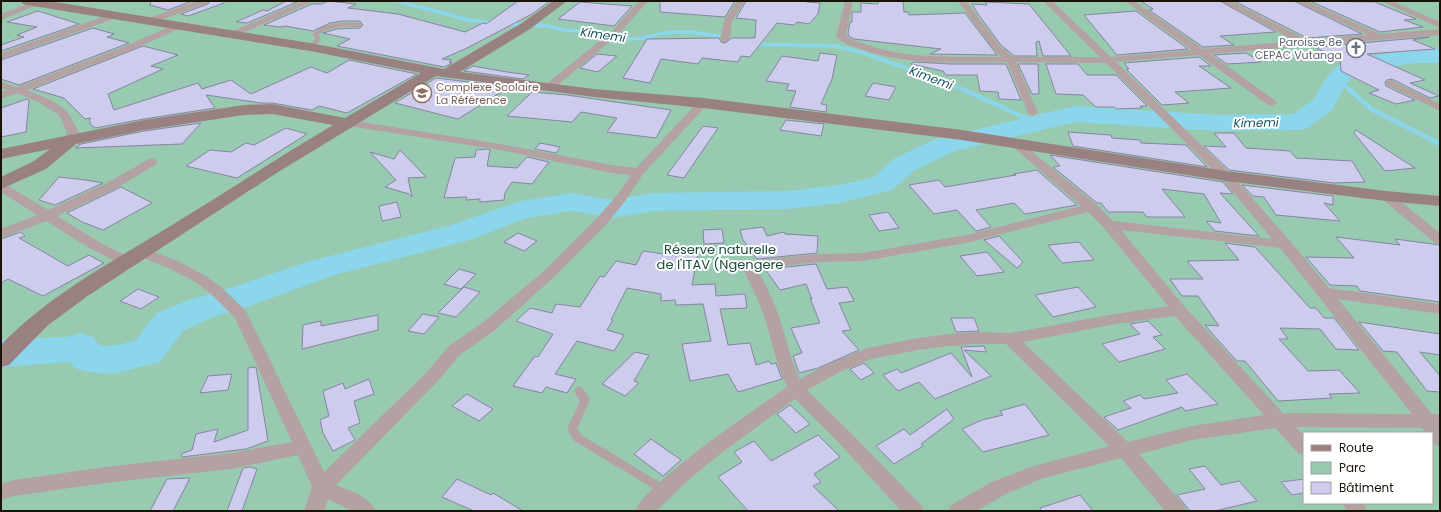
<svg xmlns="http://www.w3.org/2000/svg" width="1441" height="512" viewBox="0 0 1441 512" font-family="Poppins,sans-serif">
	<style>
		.green { fill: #98cab2; fill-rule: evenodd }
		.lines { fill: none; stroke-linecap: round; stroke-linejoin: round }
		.stream-far1 { stroke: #8cd6eb; stroke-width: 3.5 }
		.stream { stroke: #8cd6eb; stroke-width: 4.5 }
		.river { fill: #8cd6eb; fill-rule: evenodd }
		.building { fill: #cdccec; stroke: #8684a3 }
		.lane-far1 { stroke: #b3a2a1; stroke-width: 4.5 }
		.lane { stroke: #b3a2a1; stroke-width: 9 }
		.street { fill: #b3a2a1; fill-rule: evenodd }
		.secondary { fill: #9a8181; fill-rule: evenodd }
		.labels { text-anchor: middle; stroke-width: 4; stroke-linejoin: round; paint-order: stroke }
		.far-worship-label { font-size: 11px; fill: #5b616d; stroke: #fff; text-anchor: end }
		.far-education-label { font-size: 11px; fill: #785e54; stroke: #fff; text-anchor: start }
		.far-water-label { font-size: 12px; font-style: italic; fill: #155362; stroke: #fff }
		.park-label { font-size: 13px; fill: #174b37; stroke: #fff }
	</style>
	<rect width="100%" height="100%" fill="#f7e1c4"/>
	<path class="green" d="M 1,1 L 1440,1 L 1440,511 L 1,511 ZM 1304,433 L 1432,433 L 1432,503 L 1304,503 Z"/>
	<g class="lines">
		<g class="stream-far1">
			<path d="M 397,1 L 469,20 L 494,23"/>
			<path d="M 506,24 L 548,26 L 565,30 L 602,33 L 627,39 L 643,38 L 670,32 L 691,32 L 718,36 L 736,42"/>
			<path d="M 754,44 L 834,46 L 857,51 L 941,80 L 964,90"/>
			<path d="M 1337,79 L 1350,90"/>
		</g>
		<g class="stream">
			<path d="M 962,89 L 1037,123"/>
			<path d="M 1349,89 L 1371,109 L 1440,144"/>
		</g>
		<path class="river" d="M 1415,49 L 1440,49 L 1440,63 L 1415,63 L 1378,69 L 1355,75 L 1347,82 L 1332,110 L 1308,128 L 1299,130 L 1220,131 L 1075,122 L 955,151 L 915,170 L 892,190 L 840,203 L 788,209 L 654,211 L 612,218 L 572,211 L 527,218 L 470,240 L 334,275 L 241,309 L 215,316 L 183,331 L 160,362 L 112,374 L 88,372 L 74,368 L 71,362 L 1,367 L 1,339 L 66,337 L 80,333 L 93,337 L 99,345 L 112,346 L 135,341 L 157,313 L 189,300 L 218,292 L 310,261 L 448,226 L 521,201 L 572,193 L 612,200 L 654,193 L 788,191 L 840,185 L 872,178 L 895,158 L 936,139 L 1075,106 L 1220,115 L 1293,114 L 1313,100 L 1329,74 L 1339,65 L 1376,55 Z"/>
	</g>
	<g class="building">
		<path d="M 151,1 L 192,1 L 168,10 L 150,5 Z"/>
		<path d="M 210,1 L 224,1 L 224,3 L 188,16 L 181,14 L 208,4 Z"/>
		<path d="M 286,1 L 297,2 L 247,23 L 236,22 L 263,10 L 267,11 Z"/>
		<path d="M 328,1 L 356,4 L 348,8 L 398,14 L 465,32 L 483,23 L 486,24 L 518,1 L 550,1 L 532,14 L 467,48 L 442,59 L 452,60 L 449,62 L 452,63 L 444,67 L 337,46 L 350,39 L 323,33 L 337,29 L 360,28 L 363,25 L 360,21 L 342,21 L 330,23 L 313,31 L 285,26 L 280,27 L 264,25 L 312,4 L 322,4 Z"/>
		<path d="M 660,1 L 735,1 L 725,17 L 660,12 Z"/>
		<path d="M 746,1 L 808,1 L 807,2 L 820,3 L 818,14 L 809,24 L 797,22 L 794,25 L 777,23 L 750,57 L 741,56 L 738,62 L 702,58 L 698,64 L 661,59 L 650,83 L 623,78 L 647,39 L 719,38 L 721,42 L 725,43 L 732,38 L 755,38 L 756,20 L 736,18 Z"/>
		<path d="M 878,1 L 903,1 L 904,12 L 908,12 L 909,15 L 965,13 L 997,55 L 930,54 L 941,49 L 854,39 L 849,36 L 848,34 L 850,22 L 852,22 L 852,12 L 861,12 L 861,3 L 878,4 Z"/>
		<path d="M 1141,1 L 1220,1 L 1276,32 L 1220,36 L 1234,45 L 1203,47 L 1149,10 L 1153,9 Z"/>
		<path d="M 1234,1 L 1294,1 L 1362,34 L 1307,38 Z"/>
		<path d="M 1310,1 L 1375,2 L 1416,19 L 1404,20 L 1423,27 L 1380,32 Z"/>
		<path d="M 580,2 L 632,6 L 614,26 L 558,19 Z"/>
		<path d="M 986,2 L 1029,4 L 1071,56 L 1043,56 L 1039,41 L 1036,42 L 1037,56 L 1014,56 L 1000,44 L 978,14 L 972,4 L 987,5 Z"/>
		<path d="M 38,11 L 79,24 L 1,51 L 1,45 L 24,37 L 17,35 L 37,27 L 7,22 Z"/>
		<path d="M 1136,11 L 1188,49 L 1117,55 L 1084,15 Z"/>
		<path d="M 93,28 L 114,34 L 107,37 L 129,43 L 19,85 L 1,79 L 1,60 Z"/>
		<path d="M 1429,37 L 1413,40 L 1435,49 L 1367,54 L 1425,80 L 1410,83 L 1439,96 L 1430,98 L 1392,79 L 1387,80 L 1385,82 L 1386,86 L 1415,100 L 1396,104 L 1369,93 L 1379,90 L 1341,71 L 1340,57 L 1334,57 L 1315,47 Z"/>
		<path d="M 143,46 L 178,55 L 151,66 L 163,69 L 108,94 L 114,110 L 198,83 L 202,89 L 231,80 L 251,94 L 311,67 L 327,73 L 349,60 L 417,74 L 347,113 L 319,106 L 312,110 L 272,103 L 261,103 L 206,95 L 215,108 L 144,119 L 95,128 L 90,124 L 90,118 L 85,119 L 64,98 L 33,89 Z"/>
		<path d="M 820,53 L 837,55 L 832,79 L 821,104 L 827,105 L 826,112 L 790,107 L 796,91 L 786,90 L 789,84 L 766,81 L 782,56 L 818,61 Z"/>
		<path d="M 1246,53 L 1261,62 L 1227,64 L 1214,55 Z"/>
		<path d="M 597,54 L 617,56 L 598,72 L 580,68 Z"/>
		<path d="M 1199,57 L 1211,66 L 1199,66 L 1231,88 L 1175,92 L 1189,103 L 1162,105 L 1126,69 L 1129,69 L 1124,63 Z"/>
		<path d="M 914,62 L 951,64 L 1006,64 L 1021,100 L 999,99 L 998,92 L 980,91 L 977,75 L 946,75 L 943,71 L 911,64 Z"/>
		<path d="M 1018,64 L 1038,64 L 1039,94 L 1032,94 Z"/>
		<path d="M 1046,64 L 1078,64 L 1087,75 L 1116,75 L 1147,106 L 1140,106 L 1142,108 L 1117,109 L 1114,107 L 1096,107 L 1083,95 L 1056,94 Z"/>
		<path d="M 473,66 L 507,72 L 529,75 L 523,79 L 464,71 Z"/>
		<path d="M 436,78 L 509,87 L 458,119 L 395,103 Z"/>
		<path d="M 873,83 L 896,87 L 889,100 L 865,96 Z"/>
		<path d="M 532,92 L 567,95 L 671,110 L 656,138 L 607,132 L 617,118 L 581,112 L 572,122 L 507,116 Z"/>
		<path d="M 27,99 L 29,100 L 26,132 L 1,137 L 1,108 Z"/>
		<path d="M 786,120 L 824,124 L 821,136 L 780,130 Z"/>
		<path d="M 201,123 L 182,144 L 75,148 L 81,144 L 144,131 Z"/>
		<path d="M 703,126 L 718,128 L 684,178 L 667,175 Z"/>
		<path d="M 286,128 L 307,134 L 237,178 L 186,166 L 210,150 L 231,152 L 246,143 L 254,145 Z"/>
		<path d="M 1356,130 L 1415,168 L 1385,171 L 1354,133 Z"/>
		<path d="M 1068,132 L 1111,135 L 1112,138 L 1140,140 L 1141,143 L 1186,145 L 1207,167 L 1073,146 Z"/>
		<path d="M 1214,133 L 1234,133 L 1246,148 L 1290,151 L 1296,158 L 1352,161 L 1365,182 L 1334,183 L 1229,170 L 1204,146 L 1226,147 Z"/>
		<path d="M 540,143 L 560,147 L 556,153 L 535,149 Z"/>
		<path d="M 487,149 L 490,150 L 487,166 L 517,168 L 527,157 L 549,162 L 532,184 L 512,182 L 505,193 L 504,200 L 480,202 L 480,199 L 466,200 L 467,197 L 444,198 L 455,158 L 475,157 L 476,150 Z"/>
		<path d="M 400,150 L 426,177 L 408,178 L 412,197 L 409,194 L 385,187 L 396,180 L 370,152 L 394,159 Z"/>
		<path d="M 1050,155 L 1223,182 L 1233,194 L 1220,193 L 1259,236 L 1215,231 L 1206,221 L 1221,223 L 1204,194 L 1162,189 L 1185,217 L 1147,217 L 1143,212 L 1108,212 L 1101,203 L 1097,203 L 1053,167 L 1060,166 Z"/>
		<path d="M 1037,170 L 1077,205 L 1025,214 L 1014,203 L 976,210 L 991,227 L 976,231 L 957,210 L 934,214 L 909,185 L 939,180 L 945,187 L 1016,175 L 1014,174 Z"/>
		<path d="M 59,177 L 86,180 L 103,183 L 55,205 L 39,200 Z"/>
		<path d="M 1242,185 L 1333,196 L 1333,205 L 1324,203 L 1340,221 L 1276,215 L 1264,197 L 1253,196 Z"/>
		<path d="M 121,187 L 152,203 L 103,230 L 82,222 L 67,213 Z"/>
		<path d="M 397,202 L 401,217 L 382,221 L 379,206 Z"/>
		<path d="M 888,212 L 899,228 L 879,231 L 869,215 Z"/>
		<path d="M 763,227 L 767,236 L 784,232 L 785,234 L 818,236 L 817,253 L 757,259 L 743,240 L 740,230 Z"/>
		<path d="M 722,229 L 724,243 L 704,244 L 703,230 Z"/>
		<path d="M 21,232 L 25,236 L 19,238 L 68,266 L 89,255 L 104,263 L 43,296 L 8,279 L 1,283 L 1,239 Z"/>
		<path d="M 518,233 L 537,241 L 524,251 L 504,242 Z"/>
		<path d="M 999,236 L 1023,262 L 1017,268 L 984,240 Z"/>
		<path d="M 1336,237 L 1400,245 L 1395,239 L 1440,245 L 1440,302 L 1360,291 L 1357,286 L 1330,285 L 1306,257 L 1354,258 Z"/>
		<path d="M 1079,242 L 1094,260 L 1062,263 L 1048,245 Z"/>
		<path d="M 1225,243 L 1255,247 L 1310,308 L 1316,308 L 1324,318 L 1334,318 L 1359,350 L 1336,349 L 1320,329 L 1280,328 L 1288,339 L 1279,339 L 1308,371 L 1339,370 L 1360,393 L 1329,394 L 1332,398 L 1278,401 L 1245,361 L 1237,361 L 1217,339 L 1205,325 L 1219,326 L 1198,296 L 1182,296 L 1170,279 L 1203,279 L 1187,261 L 1239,260 Z"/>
		<path d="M 679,247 L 699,248 L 692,285 L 715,284 L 716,296 L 745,294 L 747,308 L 720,309 L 728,345 L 750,343 L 756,365 L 769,361 L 771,364 L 776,363 L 782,379 L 738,392 L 728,374 L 690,381 L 682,344 L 711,341 L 703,304 L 676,305 L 675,300 L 661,301 L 661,294 L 627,288 L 611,320 L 613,320 L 607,330 L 624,335 L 614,351 L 577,341 L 555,374 L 576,379 L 567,393 L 546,387 L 542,393 L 513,386 L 535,356 L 538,357 L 553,334 L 516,321 L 530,308 L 552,313 L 556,304 L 580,307 L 600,276 L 604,277 L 616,261 L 636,265 L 643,251 L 677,256 Z"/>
		<path d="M 987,252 L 1004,272 L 977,276 L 960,256 Z"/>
		<path d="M 816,264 L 827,289 L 847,287 L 854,301 L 839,303 L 851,330 L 842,331 L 859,350 L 818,368 L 799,373 L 793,356 L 802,353 L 791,328 L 820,323 L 810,298 L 812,299 L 806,284 L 780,290 L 765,269 Z"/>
		<path d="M 459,269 L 476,274 L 461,289 L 444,284 Z"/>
		<path d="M 464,287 L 480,292 L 456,317 L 438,313 Z"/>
		<path d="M 1078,287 L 1096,307 L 1053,317 L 1035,295 Z"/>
		<path d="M 138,289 L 159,297 L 141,309 L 120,301 Z"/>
		<path d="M 423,314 L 439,317 L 424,334 L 408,331 Z"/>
		<path d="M 378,315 L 378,330 L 302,349 L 303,325 L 321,321 L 321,326 Z"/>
		<path d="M 951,318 L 974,318 L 979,331 L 956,332 Z"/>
		<path d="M 1148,321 L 1162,335 L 1153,337 L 1165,349 L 1119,362 L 1102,344 L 1140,334 L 1130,324 Z"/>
		<path d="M 1359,322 L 1440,334 L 1440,355 L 1420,352 L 1440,376 L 1440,392 L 1427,391 L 1397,352 L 1383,351 Z"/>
		<path d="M 984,346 L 986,352 L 964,350 L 991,376 L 935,399 L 919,382 L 898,391 L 883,375 L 897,369 L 901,373 L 951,353 L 972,377 L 961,347 Z"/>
		<path d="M 635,352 L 649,355 L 634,381 L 639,383 L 625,396 L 602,384 Z"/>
		<path d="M 864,363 L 874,373 L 861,380 L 850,369 Z"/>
		<path d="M 256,367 L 268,441 L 246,449 L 182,457 L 181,454 L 192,450 L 196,434 L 218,429 L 214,442 L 248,430 L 248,368 Z"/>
		<path d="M 232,374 L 228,390 L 200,393 L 208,376 Z"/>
		<path d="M 1187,374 L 1218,404 L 1185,411 L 1182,407 L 1118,430 L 1104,417 L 1131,408 L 1123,401 L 1140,395 L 1144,399 L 1178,393 L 1166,380 Z"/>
		<path d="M 369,379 L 374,394 L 354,401 L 360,423 L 348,428 L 355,440 L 333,451 L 323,433 L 320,420 L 329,416 L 323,391 L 343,383 L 345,389 Z"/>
		<path d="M 467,394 L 477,400 L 493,409 L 479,421 L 452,406 Z"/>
		<path d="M 1025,404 L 1049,435 L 983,452 L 962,429 L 982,420 L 1003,415 L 1000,411 Z"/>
		<path d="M 790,405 L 810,424 L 796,433 L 777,414 Z"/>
		<path d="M 947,409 L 954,419 L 921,444 L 923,446 L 894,464 L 876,446 L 904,429 L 910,435 Z"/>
		<path d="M 818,435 L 840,457 L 814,474 L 821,482 L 813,486 L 839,511 L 748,511 L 718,477 L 742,462 L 734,452 L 754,441 L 771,461 Z"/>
		<path d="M 651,439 L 681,460 L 663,476 L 634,454 Z"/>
		<path d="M 1205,466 L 1221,485 L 1239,481 L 1257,501 L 1215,511 L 1190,511 L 1177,495 L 1205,489 L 1189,469 Z"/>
		<path d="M 250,467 L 257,469 L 242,511 L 227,511 L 243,468 Z"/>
		<path d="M 190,478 L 173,511 L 150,511 L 167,479 Z"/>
		<path d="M 457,479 L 491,495 L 493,493 L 523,511 L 474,511 L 442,497 Z"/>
		<path d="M 1304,479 L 1304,493 L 1292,495 L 1281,482 Z"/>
		<path d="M 1080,495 L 1093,511 L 1041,511 L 1040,508 Z"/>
	</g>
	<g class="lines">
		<path class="lane-far1" d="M 310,47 L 317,41 L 318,38 L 315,34 C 329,24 343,24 359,25"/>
		<path class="lane" d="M 579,391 L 585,400 L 572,429 L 578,438 L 664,490"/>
		<g class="street">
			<path d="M 35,1 L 44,2 L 1,20 L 1,14 Z"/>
			<path d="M 197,1 L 209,1 L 208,3 L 152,23 L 149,24 L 145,21 L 146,19 Z"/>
			<path d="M 303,1 L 314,1 L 234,37 L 231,38 L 226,35 L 228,33 Z"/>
			<path d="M 639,1 L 648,1 L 618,35 L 553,89 L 545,89 L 544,87 L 545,85 L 612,31 Z"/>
			<path d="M 737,1 L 745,1 L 732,21 L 730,39 L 725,42 L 722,41 L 720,39 L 724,21 Z"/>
			<path d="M 845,1 L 853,1 L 846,35 C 851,40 858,42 865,44 C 909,60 956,56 1001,57 L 993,49 L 958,1 L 966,1 L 999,45 L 1013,57 L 1100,57 L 1043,1 L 1052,1 L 1111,57 L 1192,50 L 1125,1 L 1134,1 L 1203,49 L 1295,41 L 1221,1 L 1231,1 L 1307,40 L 1368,35 L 1295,1 L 1306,1 L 1380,34 L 1440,29 L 1440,35 L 1210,54 L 1276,101 L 1277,103 L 1272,106 L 1268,105 L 1199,55 L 1116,62 L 1230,173 L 1291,242 L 1329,288 L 1440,304 L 1440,314 L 1338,299 L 1432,414 L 1440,414 L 1440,447 C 1432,444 1432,441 1432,433 L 1426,433 L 1422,428 L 1296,427 L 1304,436 L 1304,455 L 1298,453 L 1275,428 L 1192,440 L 1139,454 L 1184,505 L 1187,511 L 1165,511 L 1121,458 L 1044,478 L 1006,494 L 976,511 L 948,511 L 951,505 L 992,482 L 1034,466 L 1109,446 L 1006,344 L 975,344 L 950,346 L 918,350 L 871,359 L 840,372 L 807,390 L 852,434 L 921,505 L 924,511 L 901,511 L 840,444 L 795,399 C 748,434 697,467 657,511 L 635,511 C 642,496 658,484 670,473 C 707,442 747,415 787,387 C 777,367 773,347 767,325 C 761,306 753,289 744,271 L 750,261 L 819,254 L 863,253 L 966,235 L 1081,206 L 1012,146 L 1010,144 L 1012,142 L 1020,142 L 1096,204 L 1113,221 L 1272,239 L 1222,179 L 1106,63 L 1016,62 L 1038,113 L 1033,116 L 1028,113 L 1007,62 C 957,62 907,66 860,49 C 851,46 843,44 836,36 ZM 1088,212 L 1104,228 L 1168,306 L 1115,314 L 1010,333 L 975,332 L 950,334 L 918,338 L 868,348 L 828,364 L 800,379 C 791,362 788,344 782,326 C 776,306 768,289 758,271 L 760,268 L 819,262 L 863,261 L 966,243 ZM 1121,230 L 1280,248 L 1412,414 L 1283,413 L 1184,306 ZM 1175,316 L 1264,415 L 1192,426 L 1128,442 L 1023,342 L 1115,324 Z"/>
			<path d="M 1381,1 L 1392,1 L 1440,22 L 1440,28 Z"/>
			<path d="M 116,12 L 119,13 L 120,15 L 119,17 L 1,59 L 1,53 Z"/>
			<path d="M 178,23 L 181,24 L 182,26 L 181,28 L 129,51 L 27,90 L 53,101 L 67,111 L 79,132 L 74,142 L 66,142 L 64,140 L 67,132 L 59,115 L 38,102 L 17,93 L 1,99 L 1,92 L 7,90 L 1,88 L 1,82 L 17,87 L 123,47 Z"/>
			<path d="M 1391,80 L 1440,104 L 1440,111 L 1387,85 L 1386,83 L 1387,81 Z"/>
			<path d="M 703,100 L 708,103 L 707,105 L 643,174 L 626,200 L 605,226 L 554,277 L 494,331 L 461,354 L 437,382 L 336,485 C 350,491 369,496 376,511 L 352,511 L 328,499 L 324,511 L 304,511 L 312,487 L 298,455 L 231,469 L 105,483 L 14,496 L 1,500 L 1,484 L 14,480 L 105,467 L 231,453 L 292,442 L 235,318 L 211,294 L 194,281 L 170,269 L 137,255 L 135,252 L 137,249 L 142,248 L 147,249 L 180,262 L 204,275 L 221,287 L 246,311 L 324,472 L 425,374 L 449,346 L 482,323 L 544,271 L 595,220 L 618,194 L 631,175 L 612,173 L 500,150 L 349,126 L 343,123 L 345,121 L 349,120 L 500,144 L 612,165 L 636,168 L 699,101 Z"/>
			<path d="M 151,158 L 155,159 L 157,162 L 155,165 L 115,189 L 57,216 L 101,243 L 131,258 L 133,261 L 131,264 L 126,265 L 121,264 L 91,249 L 46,221 L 1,238 L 1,229 L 37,215 L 1,192 L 1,183 L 5,184 L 48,210 L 107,183 Z"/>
			<path d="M 1386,192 L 1390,193 L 1440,233 L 1440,244 L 1435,243 L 1382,199 L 1380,196 L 1382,193 Z"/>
			<path d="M 1342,503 L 1363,503 L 1368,511 L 1347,511 Z"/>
		</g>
		<path class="secondary" d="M 21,1 L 49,1 L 310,43 L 444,69 L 522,23 L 553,1 L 567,1 L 530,29 L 460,72 L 594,89 L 703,98 L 962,130 L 1226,171 L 1386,191 L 1440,196 L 1440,206 L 1386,201 L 1226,181 L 962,140 L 703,108 L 594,97 L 436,76 L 275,174 L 89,295 L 47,326 L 9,365 L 1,367 L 1,345 C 50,294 112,262 172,225 C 226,192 279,157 333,125 L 272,114 L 244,115 L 144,130 L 76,144 L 46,169 L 1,189 L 1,177 L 34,161 L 50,149 L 1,159 L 1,149 L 144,120 L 244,105 L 272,104 L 345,118 L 421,73 L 310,51 L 27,5 L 23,4 Z"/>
	</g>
	<defs>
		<symbol id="church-ring" viewBox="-11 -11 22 22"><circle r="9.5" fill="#fff" stroke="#6b7280" stroke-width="1.5"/><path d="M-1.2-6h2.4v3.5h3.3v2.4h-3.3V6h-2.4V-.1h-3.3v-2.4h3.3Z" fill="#6b7280"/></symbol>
		<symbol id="school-ring" viewBox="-11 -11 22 22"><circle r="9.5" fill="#fff" stroke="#8d6e63" stroke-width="1.5"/><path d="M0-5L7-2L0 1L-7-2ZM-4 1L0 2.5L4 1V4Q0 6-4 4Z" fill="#8d6e63"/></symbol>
	</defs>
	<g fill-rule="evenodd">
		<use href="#church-ring" x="1345" y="37" width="22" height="22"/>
		<use href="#school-ring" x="411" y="82" width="22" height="22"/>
	</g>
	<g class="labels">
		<g class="far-worship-label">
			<text x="1342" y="46">Paroisse 8e<tspan x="1342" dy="13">CEPAC Vutanga</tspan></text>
		</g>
		<g class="far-education-label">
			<text x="436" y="91">Complexe Scolaire<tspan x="436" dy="13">La Référence</tspan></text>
		</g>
		<g class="far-water-label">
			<text transform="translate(603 35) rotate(8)" y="4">Kimemi</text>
			<text transform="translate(931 78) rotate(21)" y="4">Kimemi</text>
			<text transform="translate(1256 123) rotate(-1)" y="4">Kimemi</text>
		</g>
		<g class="park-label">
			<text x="720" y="254">Réserve naturelle<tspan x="720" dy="15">de l'ITAV (Ngengere</tspan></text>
		</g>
	</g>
	<rect width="1441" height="512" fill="none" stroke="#191207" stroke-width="4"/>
	<rect x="1303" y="432" width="130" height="72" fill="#ffffff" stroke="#a3a09c"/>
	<rect x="1311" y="445" width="20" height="6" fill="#9a8181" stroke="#a3a09c"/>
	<text x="1339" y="452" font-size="12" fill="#191207">Route</text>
	<rect x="1311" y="462" width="20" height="12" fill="#98cab2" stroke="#a3a09c"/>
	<text x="1339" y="472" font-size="12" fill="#191207">Parc</text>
	<rect x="1311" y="482" width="20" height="12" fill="#cdccec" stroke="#a3a09c"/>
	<text x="1339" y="492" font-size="12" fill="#191207">Bâtiment</text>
</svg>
